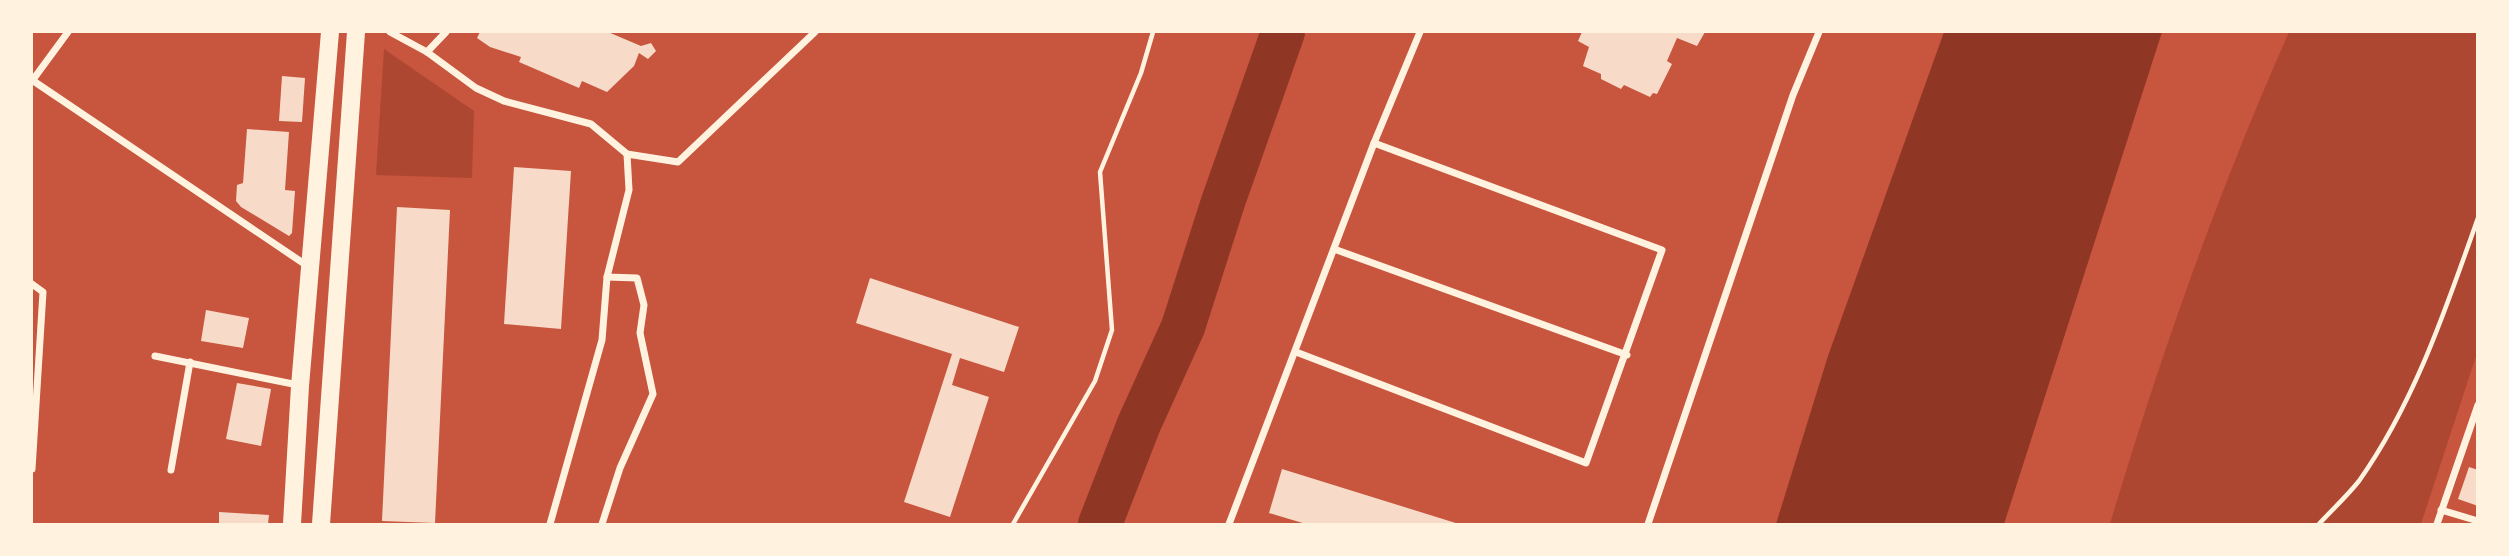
<svg xmlns="http://www.w3.org/2000/svg" width="2509" height="556" viewBox="0 0 2509 556" font-family="'PT Sans',sans-serif">
	<style>
		.green { fill: #ae4732 }
		.water { fill: #8f3625 }
		.lines { fill: none; stroke-linecap: round; stroke-linejoin: round }
		.river { stroke: #8f3625; stroke-width: 44 }
		.building { fill: #f7dbc8 }
		.path { stroke: #fff3e0; stroke-width: 4.5 }
		.minor { stroke: #fff3e0; stroke-width: 7 }
		.primary { stroke: #fff3e0; stroke-width: 18 }
	</style>
	<rect width="100%" height="100%" fill="#c8553d"/>
	<g class="green">
		<path d="M 2289,32 L 2477,32 L 2477,353 L 2421,524 L 2110,524 C 2160,356 2218,192 2289,32 Z"/>
		<path d="M 384,49 L 474,111 L 472,178 L 376,175 Z"/>
	</g>
	<path class="water" d="M 1944,32 L 2162,32 L 2004,524 L 1776,524 L 1828,356 Z"/>
	<g class="lines">
		<path class="river" d="M 1100,524 L 1139,424 L 1183,327 L 1223,202 L 1283,32"/>
	</g>
	<g class="building">
		<path d="M 480,32 L 608,32 L 641,46 L 651,43 L 656,51 L 648,59 L 639,53 L 634,66 L 607,92 L 582,81 L 579,88 L 519,62 L 521,57 L 490,47 L 477,38 Z"/>
		<path d="M 1582,32 L 1705,32 L 1697,46 L 1677,38 L 1667,61 L 1672,64 L 1657,94 L 1653,93 L 1650,97 L 1624,85 L 1621,89 L 1601,79 L 1601,74 L 1583,66 L 1589,47 L 1578,41 Z"/>
		<path d="M 282,76 L 305,78 L 302,122 L 279,121 Z"/>
		<path d="M 247,129 L 289,132 L 285,190 L 295,191 L 292,233 L 289,236 L 241,207 L 236,201 L 237,185 L 243,183 Z"/>
		<path d="M 514,167 L 571,171 L 561,329 L 504,324 Z"/>
		<path d="M 397,207 L 450,210 L 435,523 L 382,521 Z"/>
		<path d="M 870,278 L 1019,327 L 1004,372 L 960,358 L 952,385 L 989,397 L 950,517 L 904,502 L 952,354 L 856,323 Z"/>
		<path d="M 206,310 L 249,318 L 243,348 L 201,341 Z"/>
		<path d="M 237,383 L 271,389 L 261,446 L 226,439 Z"/>
		<path d="M 2469,467 L 2478,470 L 2478,506 L 2458,499 Z"/>
		<path d="M 1282,469 L 1459,524 L 1306,524 L 1269,513 Z"/>
		<path d="M 219,512 L 269,515 L 268,524 L 219,524 Z"/>
	</g>
	<g class="lines">
		<g class="path">
			<path d="M 1013,524 L 1095,381 L 1112,330 L 1100,172 L 1141,73 L 1153,32"/>
			<path d="M 2319,524 C 2332,510 2347,496 2359,481 C 2415,402 2446,308 2478,218"/>
		</g>
		<g class="minor">
			<path d="M 390,32 L 427,52 L 476,88 L 504,101 L 591,124 L 627,154 L 678,162 L 815,32"/>
			<path d="M 427,52 L 446,32"/>
			<path d="M 32,80 L 309,267"/>
			<path d="M 32,81 L 68,32"/>
			<path d="M 1334,249 L 1627,355"/>
			<path d="M 32,284 L 43,292 L 32,469"/>
			<path d="M 1296,352 L 1586,463 L 1662,250 L 1374,143"/>
			<path d="M 155,356 L 298,385"/>
			<path d="M 171,470 L 190,362"/>
			<path d="M 2441,510 L 2478,521"/>
			<path d="M 550,524 L 602,340 L 607,277"/>
			<path d="M 602,524 L 620,468 L 653,394 L 640,333 L 644,305 L 637,278 L 607,277 L 629,190 L 627,154"/>
			<path d="M 1229,524 L 1374,143 L 1420,32"/>
			<path d="M 1648,524 L 1793,95 L 1819,32"/>
			<path d="M 2437,524 L 2478,405"/>
		</g>
		<g class="primary">
			<path d="M 292,524 L 300,386 L 330,32"/>
			<path d="M 321,524 L 356,32"/>
		</g>
	</g>
	<rect width="2509" height="556" fill="none" stroke="#fff3e0" stroke-width="66"/>
</svg>
